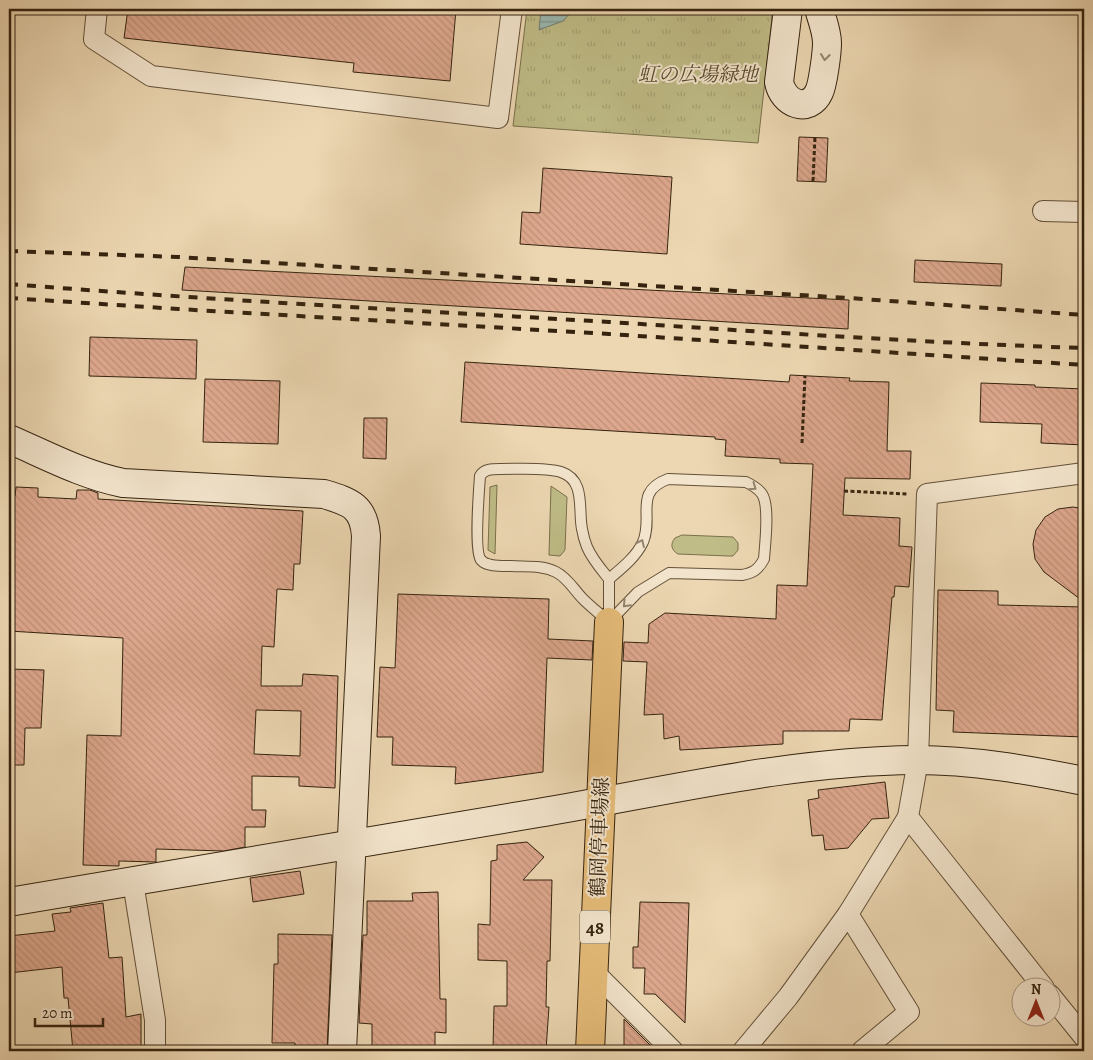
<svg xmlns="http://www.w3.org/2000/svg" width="1093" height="1060" viewBox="0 0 1093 1060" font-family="Alegreya,'Noto Serif JP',serif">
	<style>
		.grass { fill: #bfbc87; stroke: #7a704b }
		.park { fill: url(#park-tufts); stroke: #7a704b }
		.water { fill: url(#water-rules); stroke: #717c70 }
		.building { fill: url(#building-back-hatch); stroke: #35230f; fill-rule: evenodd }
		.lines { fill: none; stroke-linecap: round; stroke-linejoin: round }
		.lane-casing { stroke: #635038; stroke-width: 12 }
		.street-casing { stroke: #635038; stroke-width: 22 }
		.secondary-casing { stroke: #35230f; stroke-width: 30 }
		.primary-casing { stroke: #35230f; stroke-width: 30 }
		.path { stroke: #35230f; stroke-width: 3; stroke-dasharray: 4 2.5; stroke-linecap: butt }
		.lane { stroke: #f3e5cd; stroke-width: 10 }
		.street { stroke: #f3e5cd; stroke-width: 20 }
		.secondary { stroke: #f3e5cd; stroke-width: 28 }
		.primary { stroke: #e6bc79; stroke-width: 28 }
		.rail { stroke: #35230f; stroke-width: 4; stroke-dasharray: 9 9; stroke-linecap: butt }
		.oneway { stroke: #94846e }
		.labels { text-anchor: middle; stroke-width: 4; stroke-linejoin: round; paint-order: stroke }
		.shield { fill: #f3e5cd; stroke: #6e5d48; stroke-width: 1 }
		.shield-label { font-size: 19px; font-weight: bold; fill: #35230f }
		.park-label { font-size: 20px; font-style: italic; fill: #58492d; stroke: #f3e5cd }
		.street-label { font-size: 20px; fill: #35230f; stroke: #f3e5cd }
	</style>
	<defs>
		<pattern id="park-tufts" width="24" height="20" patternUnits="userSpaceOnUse" patternTransform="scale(1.25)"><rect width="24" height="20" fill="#bfbc87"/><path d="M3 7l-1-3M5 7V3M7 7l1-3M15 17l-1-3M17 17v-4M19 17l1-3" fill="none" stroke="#a5a173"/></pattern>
		<pattern id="water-rules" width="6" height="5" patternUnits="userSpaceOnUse" patternTransform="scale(1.25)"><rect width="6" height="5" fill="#99b8b1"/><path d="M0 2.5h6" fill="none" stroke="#7e958e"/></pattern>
		<pattern id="building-back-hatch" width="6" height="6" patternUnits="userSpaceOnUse" patternTransform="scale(1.25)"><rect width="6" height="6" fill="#dda78d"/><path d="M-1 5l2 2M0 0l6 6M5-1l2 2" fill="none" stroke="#be8f78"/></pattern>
	</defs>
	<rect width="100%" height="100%" fill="#ecd7b2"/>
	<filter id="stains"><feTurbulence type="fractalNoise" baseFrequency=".004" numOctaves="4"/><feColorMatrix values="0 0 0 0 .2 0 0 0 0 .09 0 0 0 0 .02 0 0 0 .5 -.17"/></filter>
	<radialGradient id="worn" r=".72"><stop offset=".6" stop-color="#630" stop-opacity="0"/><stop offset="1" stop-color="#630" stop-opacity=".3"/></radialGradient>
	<g class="grass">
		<path d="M 497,485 L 495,554 L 488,550 L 490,487 Z"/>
		<path d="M 551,486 L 567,497 L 565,550 L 560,556 L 549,555 Z"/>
		<path d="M 682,535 L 733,537 L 738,543 L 738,550 L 733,556 L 729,556 L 678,554 C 671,550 670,544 675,538 Z"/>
	</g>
	<path class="park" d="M 527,9 L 773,9 L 758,143 L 513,126 Z"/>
	<path class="water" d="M 541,9 L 574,9 L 563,21 L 539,30 Z"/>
	<g class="building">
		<path d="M 128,9 L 456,9 L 450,81 L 353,72 L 354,63 L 124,38 Z"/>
		<path d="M 799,137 L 828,138 L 826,182 L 797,181 Z"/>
		<path d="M 543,168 L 672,177 L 667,254 L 520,244 L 522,212 L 540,213 Z"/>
		<path d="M 915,260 L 1002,264 L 1001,286 L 914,282 Z"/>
		<path d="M 185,267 L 849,300 L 848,329 L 182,290 Z"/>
		<path d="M 90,337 L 197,340 L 196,379 L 89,376 Z"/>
		<path d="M 465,362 L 789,382 L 790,375 L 850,378 L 849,381 L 889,382 L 887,451 L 911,451 L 910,479 L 845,478 L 843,515 L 900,518 L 899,546 L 912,547 L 909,587 L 895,586 L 894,597 L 892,597 L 882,720 L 850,719 L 849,731 L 783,731 L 783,744 L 680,750 L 679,736 L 664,739 L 663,714 L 644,715 L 647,662 L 623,661 L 624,642 L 648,643 L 649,624 L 665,613 L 776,619 L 777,585 L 807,586 L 813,464 L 780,463 L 780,459 L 725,456 L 726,440 L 715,439 L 715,437 L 461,422 Z"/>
		<path d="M 205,379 L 280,381 L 278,444 L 203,442 Z"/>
		<path d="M 981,383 L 1035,385 L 1035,387 L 1084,389 L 1084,445 L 1041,443 L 1042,424 L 980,422 Z"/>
		<path d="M 364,418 L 387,418 L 386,459 L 363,458 Z"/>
		<path d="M 16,487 L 38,488 L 38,497 L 76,499 L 77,490 L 90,490 L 98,493 L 98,499 L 303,511 L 300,564 L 294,564 L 293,590 L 277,589 L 274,647 L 262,646 L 261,686 L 302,686 L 303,674 L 338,676 L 335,788 L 299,786 L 299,777 L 252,776 L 252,810 L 266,810 L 265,827 L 245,827 L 245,847 L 224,851 L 156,849 L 156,862 L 119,861 L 119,866 L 83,865 L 87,735 L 121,736 L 123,638 L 9,631 L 9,495 L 15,496 ZM 256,710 L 301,711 L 300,756 L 254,754 Z"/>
		<path d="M 1073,507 L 1084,509 L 1084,602 L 1044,572 L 1035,559 L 1033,544 L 1036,530 L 1045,517 L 1058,509 Z"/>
		<path d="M 938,590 L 998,591 L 998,605 L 1084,607 L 1084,737 L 953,732 L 954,711 L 936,710 Z"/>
		<path d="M 398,594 L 549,599 L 548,639 L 593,641 L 592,660 L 547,658 L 543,772 L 455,784 L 456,767 L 392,765 L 393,737 L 377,737 L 380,667 L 395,668 Z"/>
		<path d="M 9,669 L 44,670 L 41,728 L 25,728 L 24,765 L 9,765 Z"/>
		<path d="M 885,782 L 889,818 L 872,819 L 848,848 L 825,850 L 823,835 L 812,836 L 808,800 L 819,798 L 818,790 Z"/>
		<path d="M 527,842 L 544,857 L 523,880 L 552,880 L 550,961 L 547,961 L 546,1007 L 549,1007 L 546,1050 L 493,1049 L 494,1006 L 507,1006 L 507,961 L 478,960 L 478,924 L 490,925 L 491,861 L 497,860 L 497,845 Z"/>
		<path d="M 300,871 L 304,894 L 253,902 L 250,878 Z"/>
		<path d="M 438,892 L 440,999 L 446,999 L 446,1033 L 435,1032 L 435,1051 L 372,1050 L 372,1024 L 359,1023 L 363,935 L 367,935 L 367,901 L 413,901 L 412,893 Z"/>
		<path d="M 640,902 L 689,903 L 685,1023 L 655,994 L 644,994 L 645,968 L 633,968 L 633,947 L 638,947 Z"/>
		<path d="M 103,903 L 109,958 L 122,957 L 126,1017 L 141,1014 L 141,1051 L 73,1051 L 68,998 L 64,998 L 62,967 L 9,973 L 9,936 L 55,931 L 52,914 L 71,912 L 70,908 Z"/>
		<path d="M 278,934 L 332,935 L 327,1051 L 295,1051 L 295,1043 L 272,1043 L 274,964 L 278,964 Z"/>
		<path d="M 624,1019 L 656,1051 L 624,1051 Z"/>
	</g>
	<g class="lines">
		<defs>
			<g id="lane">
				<path d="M 500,469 C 517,469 546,467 561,472 C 586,480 578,510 582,529 C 583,535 585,542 587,547 C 592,559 601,569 609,579 L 609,622 C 600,614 591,607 583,599 C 574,590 568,578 556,572 C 542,565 526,567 511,566 C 502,566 487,567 481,560 C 474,552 479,490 480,476 C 484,469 492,469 500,469 Z"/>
				<path d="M 609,622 L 638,592 L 669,573 L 742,575 C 753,573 758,570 764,559 C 765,544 770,506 762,494 C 758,488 752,485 746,482 L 668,479 C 633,492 654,516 643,542 C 636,557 622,568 609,579"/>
			</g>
			<g id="street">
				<path d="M 97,9 L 94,39 L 151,76 L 498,118 L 512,9"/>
				<path d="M 1043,211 L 1084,212"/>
				<path d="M 133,882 L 155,1020 L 155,1051"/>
				<path d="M 848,914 L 909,1012 L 862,1051"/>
				<path d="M 593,971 L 673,1051"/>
				<path d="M 1044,988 L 908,817 L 918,760 L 927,494 L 1084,473"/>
				<path d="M 1050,995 L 1084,1037"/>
				<path d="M 743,1051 L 788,997 L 848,914 L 908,817"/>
			</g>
			<g id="secondary">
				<path d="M 788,9 L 779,82 C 783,104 809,114 819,92 C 823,84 827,52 827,43 C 827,32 822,19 819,9"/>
				<path d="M 9,439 C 46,455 83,475 123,483 L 324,494 C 350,502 364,506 366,536 L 342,1051"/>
				<path d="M 9,902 C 185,874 361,843 538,813 C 663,792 788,761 916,760 C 973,760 1029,770 1084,781"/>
			</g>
			<path id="primary" d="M 590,1051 L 609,622"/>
		</defs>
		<use href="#lane" class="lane-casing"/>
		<use href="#street" class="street-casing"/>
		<use href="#secondary" class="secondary-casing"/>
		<use href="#primary" class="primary-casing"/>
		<g class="path">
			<path d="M 813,181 L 815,137"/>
			<path d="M 802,443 L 805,376"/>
			<path d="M 844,491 L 907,494"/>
		</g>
		<use href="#lane" class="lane"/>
		<use href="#street" class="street"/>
		<use href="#secondary" class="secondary"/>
		<use href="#primary" class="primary"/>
		<g class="rail">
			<path d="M 9,251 L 178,257 L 849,298 L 1084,315"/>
			<path d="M 9,284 C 209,300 409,310 609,322 C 767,332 925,343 1084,348"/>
			<path d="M 9,298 L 178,309 L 609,334 L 1084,365"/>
		</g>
	</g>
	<defs><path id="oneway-chevron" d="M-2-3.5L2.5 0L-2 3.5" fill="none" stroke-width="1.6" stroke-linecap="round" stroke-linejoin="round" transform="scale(1.25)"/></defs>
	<g class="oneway">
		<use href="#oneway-chevron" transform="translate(825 57) rotate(97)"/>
		<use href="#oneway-chevron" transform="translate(753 487) rotate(35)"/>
		<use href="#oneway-chevron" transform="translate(641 543) rotate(-65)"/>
		<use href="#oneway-chevron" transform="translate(626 604) rotate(134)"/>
	</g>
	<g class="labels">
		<rect class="shield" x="580" y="910.5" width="30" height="33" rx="4"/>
		<g class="shield-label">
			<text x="595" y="934">48</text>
		</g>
		<g class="park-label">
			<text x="698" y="81">虹の広場緑地</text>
		</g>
		<g class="street-label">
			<text transform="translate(599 837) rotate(-88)" y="7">鶴岡停車場線</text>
		</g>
	</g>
	<rect width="1093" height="1060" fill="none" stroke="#ecd7b2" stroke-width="30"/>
	<rect x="10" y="10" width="1073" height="1040" fill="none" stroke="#35230f" stroke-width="2.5"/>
	<rect x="15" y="15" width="1063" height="1030" fill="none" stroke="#35230f"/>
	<g transform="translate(1036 1002)"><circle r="24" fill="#f3e5cd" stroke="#a79781"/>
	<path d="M0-4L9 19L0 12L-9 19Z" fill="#8f2418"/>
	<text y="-8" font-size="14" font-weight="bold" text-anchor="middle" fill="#35230f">N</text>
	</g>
	<path d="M35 1018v8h68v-8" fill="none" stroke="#35230f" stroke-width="2.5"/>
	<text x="42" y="1018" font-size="15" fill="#35230f" stroke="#f3e5cd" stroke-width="4" paint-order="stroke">20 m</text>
	<rect width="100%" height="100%" filter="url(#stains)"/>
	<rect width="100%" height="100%" fill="url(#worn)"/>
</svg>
